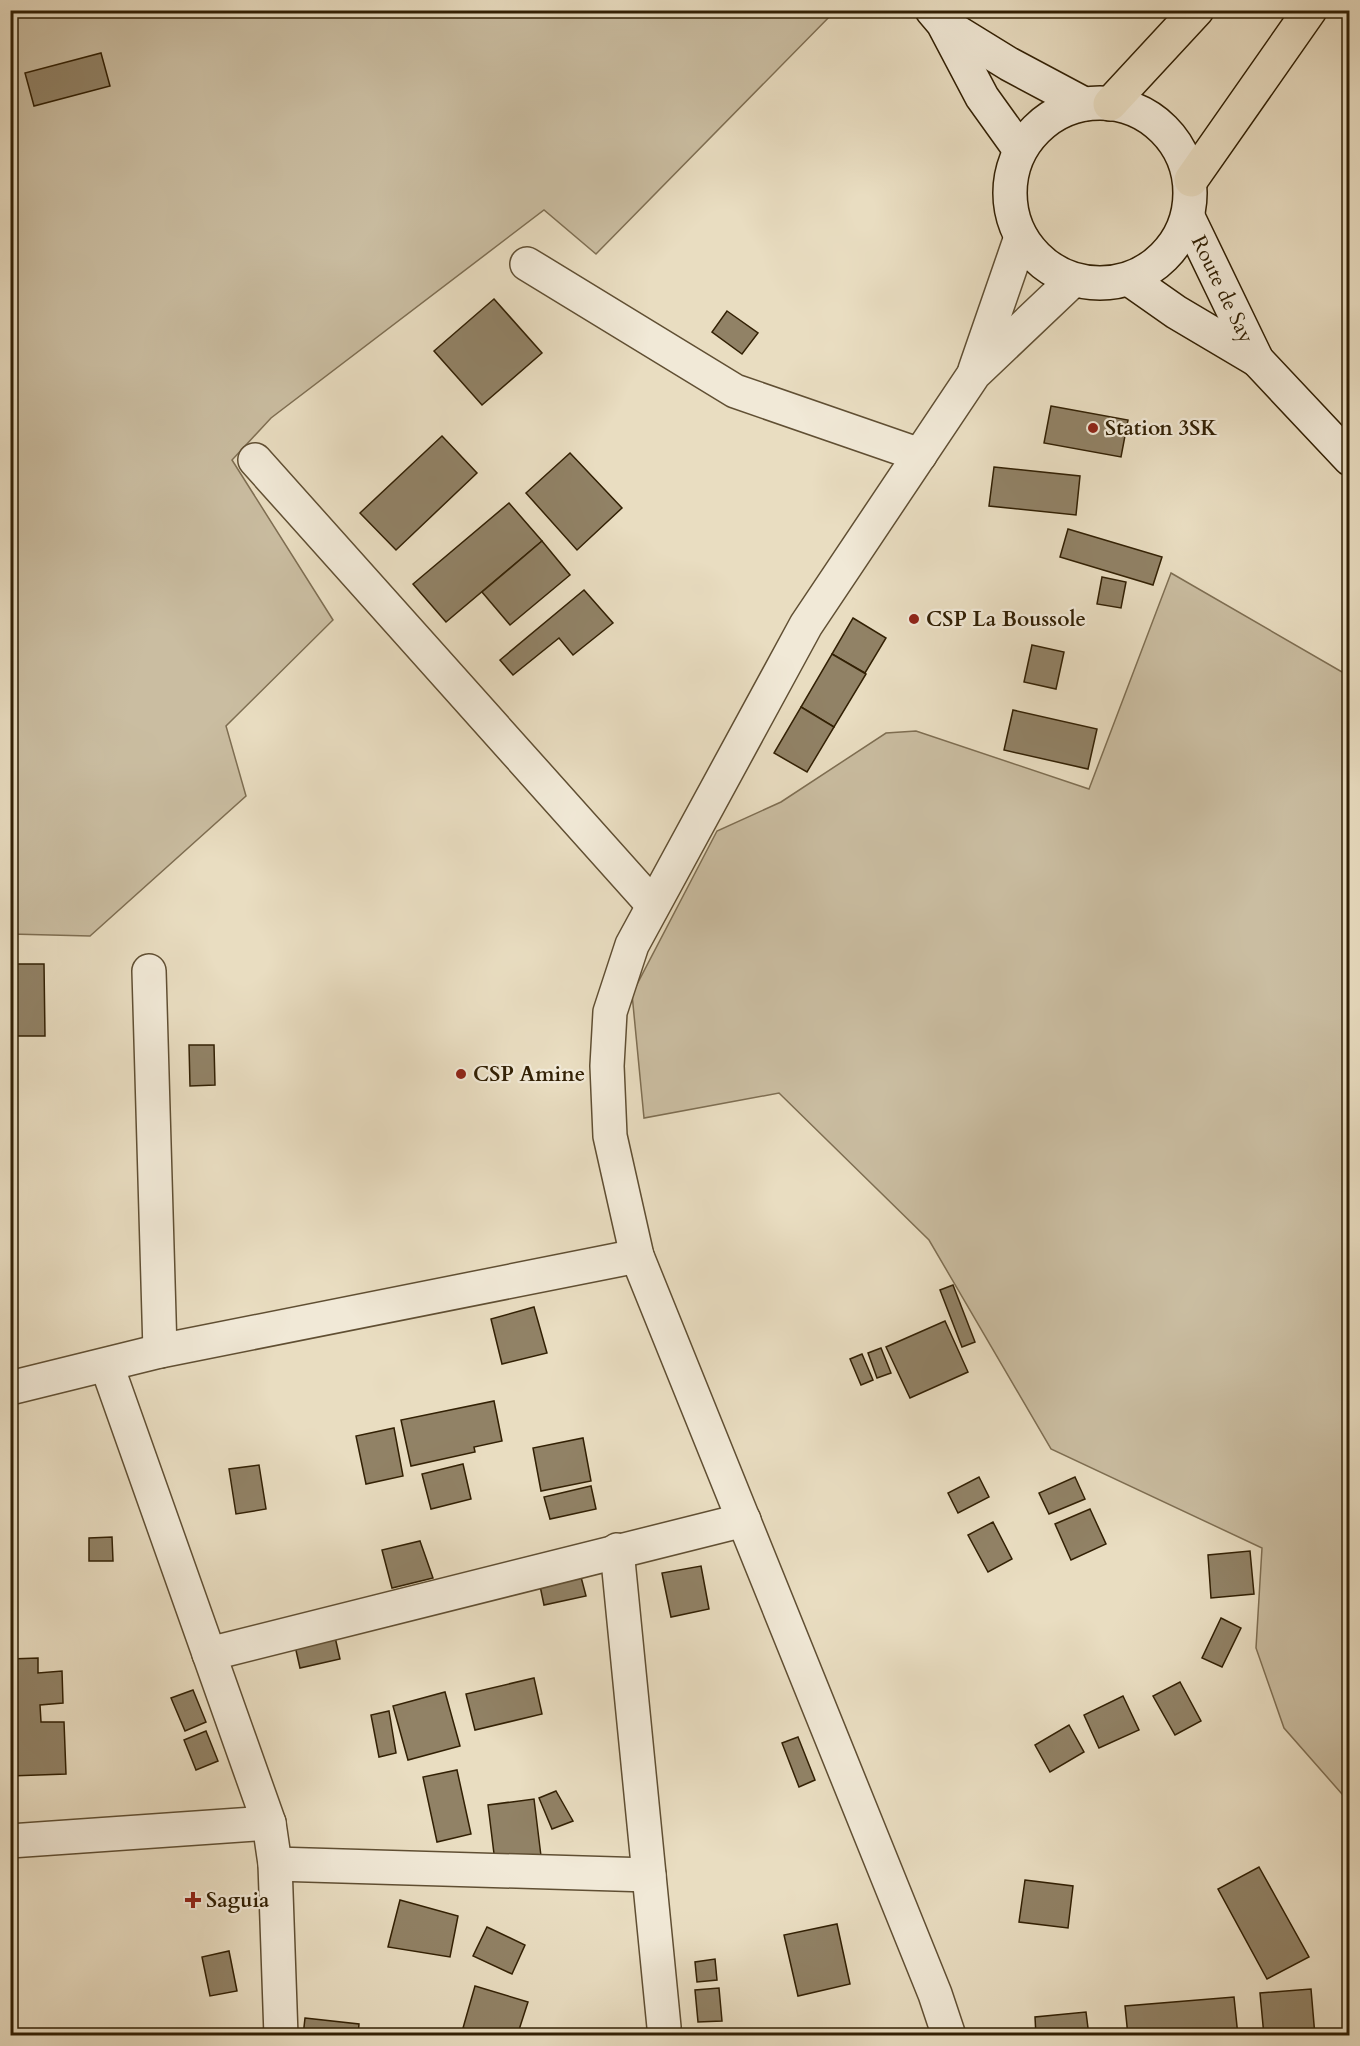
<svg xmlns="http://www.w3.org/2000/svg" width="1360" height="2046" viewBox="0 0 1360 2046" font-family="Cardo,serif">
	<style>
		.green { fill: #cabda1; stroke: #7e6e52; stroke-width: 1.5 }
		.building { fill: #918266; stroke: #322004; stroke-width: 1.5 }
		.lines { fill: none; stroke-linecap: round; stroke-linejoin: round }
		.minor-casing { stroke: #604f33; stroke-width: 36 }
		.secondary-casing { stroke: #322004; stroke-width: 36 }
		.trunk-casing { stroke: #322004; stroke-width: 36 }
		.minor { stroke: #f1e9d7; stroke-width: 33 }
		.secondary { stroke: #f1e9d7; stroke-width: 33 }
		.trunk { stroke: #e9ddc1; stroke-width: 33 }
		.poi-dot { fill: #8f2418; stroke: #f1e9d7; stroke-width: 2 }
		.labels { text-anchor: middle; stroke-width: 4.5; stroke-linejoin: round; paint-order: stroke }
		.street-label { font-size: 21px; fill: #322004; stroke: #f1e9d7 }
		.poi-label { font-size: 21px; font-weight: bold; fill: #322004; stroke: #f1e9d7; text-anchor: start }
	</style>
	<rect width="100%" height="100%" fill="#e9ddc1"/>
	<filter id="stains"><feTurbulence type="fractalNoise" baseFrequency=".00333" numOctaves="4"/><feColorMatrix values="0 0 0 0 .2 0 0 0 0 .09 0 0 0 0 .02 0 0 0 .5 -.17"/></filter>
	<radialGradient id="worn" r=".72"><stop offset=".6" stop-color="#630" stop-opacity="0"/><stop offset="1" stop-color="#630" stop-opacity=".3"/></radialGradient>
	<g class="green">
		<path d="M 11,11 L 835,11 L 596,254 L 544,210 L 271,418 L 232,460 L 333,620 L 226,726 L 246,796 L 90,936 L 11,934 Z"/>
		<path d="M 1171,573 L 1349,676 L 1349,1802 L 1284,1728 L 1256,1648 L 1262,1548 L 1051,1449 L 929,1240 L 779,1093 L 644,1118 L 632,994 L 717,831 L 781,802 L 886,733 L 916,731 L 1089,789 Z"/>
	</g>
	<g class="building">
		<path d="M 101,53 L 110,86 L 34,106 L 25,73 Z"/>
		<path d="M 494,299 L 542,353 L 482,405 L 434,351 Z"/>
		<path d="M 727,311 L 758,333 L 742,354 L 712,332 Z"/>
		<path d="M 1051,406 L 1128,420 L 1121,457 L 1044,443 Z"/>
		<path d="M 442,436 L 477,473 L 396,550 L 360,513 Z"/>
		<path d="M 570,453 L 622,508 L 577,550 L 526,493 Z"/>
		<path d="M 994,467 L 1080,476 L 1076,515 L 989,506 Z"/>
		<path d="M 509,503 L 542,541 L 446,622 L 413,584 Z"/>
		<path d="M 1068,529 L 1162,557 L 1153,585 L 1060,557 Z"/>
		<path d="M 542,541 L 570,575 L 510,625 L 482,592 Z"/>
		<path d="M 1102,577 L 1126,582 L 1121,608 L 1097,604 Z"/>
		<path d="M 584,590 L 613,623 L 573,655 L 559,638 L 513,675 L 500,660 Z"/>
		<path d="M 853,618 L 886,638 L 865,673 L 832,654 Z"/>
		<path d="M 1032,645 L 1064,652 L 1056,689 L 1024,682 Z"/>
		<path d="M 832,654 L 866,674 L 834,727 L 801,707 Z"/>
		<path d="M 801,707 L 834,727 L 807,772 L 774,753 Z"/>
		<path d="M 1013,710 L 1097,729 L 1088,769 L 1004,750 Z"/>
		<path d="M 10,964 L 44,964 L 45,1036 L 10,1036 Z"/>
		<path d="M 189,1045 L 214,1045 L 215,1085 L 190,1086 Z"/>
		<path d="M 953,1285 L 975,1342 L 962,1347 L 940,1290 Z"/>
		<path d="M 534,1307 L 547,1353 L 502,1364 L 491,1319 Z"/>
		<path d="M 945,1321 L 968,1372 L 910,1398 L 886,1347 Z"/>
		<path d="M 881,1348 L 891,1373 L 877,1378 L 868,1353 Z"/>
		<path d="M 862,1354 L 873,1380 L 861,1385 L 850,1359 Z"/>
		<path d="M 494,1401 L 502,1441 L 474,1447 L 475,1452 L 411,1466 L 401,1420 Z"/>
		<path d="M 394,1428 L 403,1476 L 366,1484 L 356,1436 Z"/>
		<path d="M 583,1438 L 591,1481 L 541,1491 L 533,1448 Z"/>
		<path d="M 463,1464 L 471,1499 L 431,1509 L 422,1474 Z"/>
		<path d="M 259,1465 L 266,1509 L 236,1514 L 229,1469 Z"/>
		<path d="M 979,1477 L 989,1497 L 958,1513 L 948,1493 Z"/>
		<path d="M 1075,1477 L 1085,1499 L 1049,1514 L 1039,1493 Z"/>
		<path d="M 591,1486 L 596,1509 L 550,1519 L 544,1497 Z"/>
		<path d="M 1090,1509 L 1106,1544 L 1071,1560 L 1055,1524 Z"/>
		<path d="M 993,1522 L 1012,1559 L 988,1572 L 968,1535 Z"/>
		<path d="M 112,1537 L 113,1561 L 89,1561 L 89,1538 Z"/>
		<path d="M 420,1541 L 433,1578 L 392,1588 L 382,1550 Z"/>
		<path d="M 1250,1551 L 1254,1594 L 1211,1598 L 1208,1555 Z"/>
		<path d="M 701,1566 L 709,1609 L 671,1617 L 662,1573 Z"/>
		<path d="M 581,1577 L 586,1596 L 544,1605 L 540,1586 Z"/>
		<path d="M 1221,1618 L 1241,1628 L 1222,1667 L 1202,1658 Z"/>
		<path d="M 335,1637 L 340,1659 L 300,1668 L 295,1646 Z"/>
		<path d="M 38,1658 L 38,1673 L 62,1671 L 63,1703 L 40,1705 L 41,1722 L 64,1722 L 66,1774 L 10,1776 L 10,1659 Z"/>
		<path d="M 534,1678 L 542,1714 L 475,1730 L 466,1694 Z"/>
		<path d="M 1180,1682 L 1201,1721 L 1175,1735 L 1153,1696 Z"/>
		<path d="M 193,1690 L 206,1722 L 185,1731 L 171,1698 Z"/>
		<path d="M 445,1692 L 460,1746 L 408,1760 L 393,1706 Z"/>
		<path d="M 1123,1696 L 1139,1730 L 1099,1748 L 1084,1715 Z"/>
		<path d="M 389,1711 L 396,1753 L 379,1757 L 371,1715 Z"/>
		<path d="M 1069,1725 L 1084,1752 L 1050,1772 L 1035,1745 Z"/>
		<path d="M 206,1731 L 218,1761 L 196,1770 L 184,1740 Z"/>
		<path d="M 798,1737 L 815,1780 L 799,1787 L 782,1743 Z"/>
		<path d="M 457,1770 L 471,1834 L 437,1842 L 423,1777 Z"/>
		<path d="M 556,1791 L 573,1821 L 552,1829 L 539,1798 Z"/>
		<path d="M 534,1799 L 541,1856 L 495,1862 L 488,1805 Z"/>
		<path d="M 1259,1867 L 1309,1957 L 1267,1979 L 1218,1889 Z"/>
		<path d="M 1025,1880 L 1073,1886 L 1068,1928 L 1019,1922 Z"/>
		<path d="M 400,1900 L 458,1916 L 450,1957 L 388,1947 Z"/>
		<path d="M 837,1924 L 850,1984 L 798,1996 L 784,1935 Z"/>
		<path d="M 487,1927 L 525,1945 L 512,1974 L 473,1956 Z"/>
		<path d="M 229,1951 L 237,1991 L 210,1996 L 202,1957 Z"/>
		<path d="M 715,1959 L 717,1980 L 697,1982 L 695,1962 Z"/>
		<path d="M 475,1986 L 528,2002 L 517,2036 L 487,2036 L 463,2028 Z"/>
		<path d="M 719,1988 L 722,2021 L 698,2022 L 695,1990 Z"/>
		<path d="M 1311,1989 L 1315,2036 L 1264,2036 L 1260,1993 Z"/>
		<path d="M 1234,1997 L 1238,2036 L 1128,2036 L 1125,2006 Z"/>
		<path d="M 1086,2012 L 1089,2036 L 1036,2036 L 1035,2017 Z"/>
		<path d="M 305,2018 L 359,2024 L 358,2036 L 303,2036 Z"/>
		<path d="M 543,2031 L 561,2036 L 542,2036 Z"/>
	</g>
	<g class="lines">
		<defs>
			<g id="minor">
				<path d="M 527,264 L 735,391 L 920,455"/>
				<path d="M 975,370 L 1021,237"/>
				<path d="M 255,460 L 653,905"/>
				<path d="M 149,971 L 160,1351"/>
				<path d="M 107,1366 L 269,1823 L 275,1864 L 281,2036"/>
				<path d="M 10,1388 L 160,1351 L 637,1256"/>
				<path d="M 617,1550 L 664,2027"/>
				<path d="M 209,1654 L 744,1520"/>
				<path d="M 10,1841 L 269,1823"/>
				<path d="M 275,1864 L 649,1875"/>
				<path d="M 949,2036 L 935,1994 L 637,1256 L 610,1136 L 607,1066 L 610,1012 L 632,945 L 806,625 L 974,374 L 1073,280"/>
			</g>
			<g id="secondary">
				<path d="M 932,10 L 943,23 L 982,97 L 1020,150"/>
				<path d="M 944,24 L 1009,64 L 1084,104"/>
				<circle cx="1100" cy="193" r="90"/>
				<path id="s1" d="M 1188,217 L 1257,360 L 1350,459"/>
				<path d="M 1129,279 L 1176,312 L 1257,360"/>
			</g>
			<g id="trunk">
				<path d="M 1110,104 L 1197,10"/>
				<path d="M 1191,180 L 1310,10"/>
			</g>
		</defs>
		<use href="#minor" class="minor-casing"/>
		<use href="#secondary" class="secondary-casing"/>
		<use href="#trunk" class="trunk-casing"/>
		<use href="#minor" class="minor"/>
		<use href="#secondary" class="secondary"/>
		<use href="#trunk" class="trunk"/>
	</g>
	<g class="poi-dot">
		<circle cx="1093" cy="428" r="6"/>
		<circle cx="914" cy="619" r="6"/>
		<circle cx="461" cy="1074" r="6"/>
		<path d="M190 1891h6v6h6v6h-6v6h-6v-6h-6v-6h6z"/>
	</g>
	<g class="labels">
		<g class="street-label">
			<text dy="7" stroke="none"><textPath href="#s1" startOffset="80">Route de Say</textPath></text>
		</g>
		<g class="poi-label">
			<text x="1105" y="435">Station 3SK</text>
			<text x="926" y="626">CSP La Boussole</text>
			<text x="473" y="1081">CSP Amine</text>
			<text x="206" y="1907">Saguia</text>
		</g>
	</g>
	<rect width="1360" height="2046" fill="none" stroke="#e9ddc1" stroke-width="36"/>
	<rect x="12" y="12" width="1336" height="2022" fill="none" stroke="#322004" stroke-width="3"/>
	<rect x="18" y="18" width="1324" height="2010" fill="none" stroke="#322004" stroke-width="1.5"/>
	<rect width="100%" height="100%" filter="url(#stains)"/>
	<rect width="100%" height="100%" fill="url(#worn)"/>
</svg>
